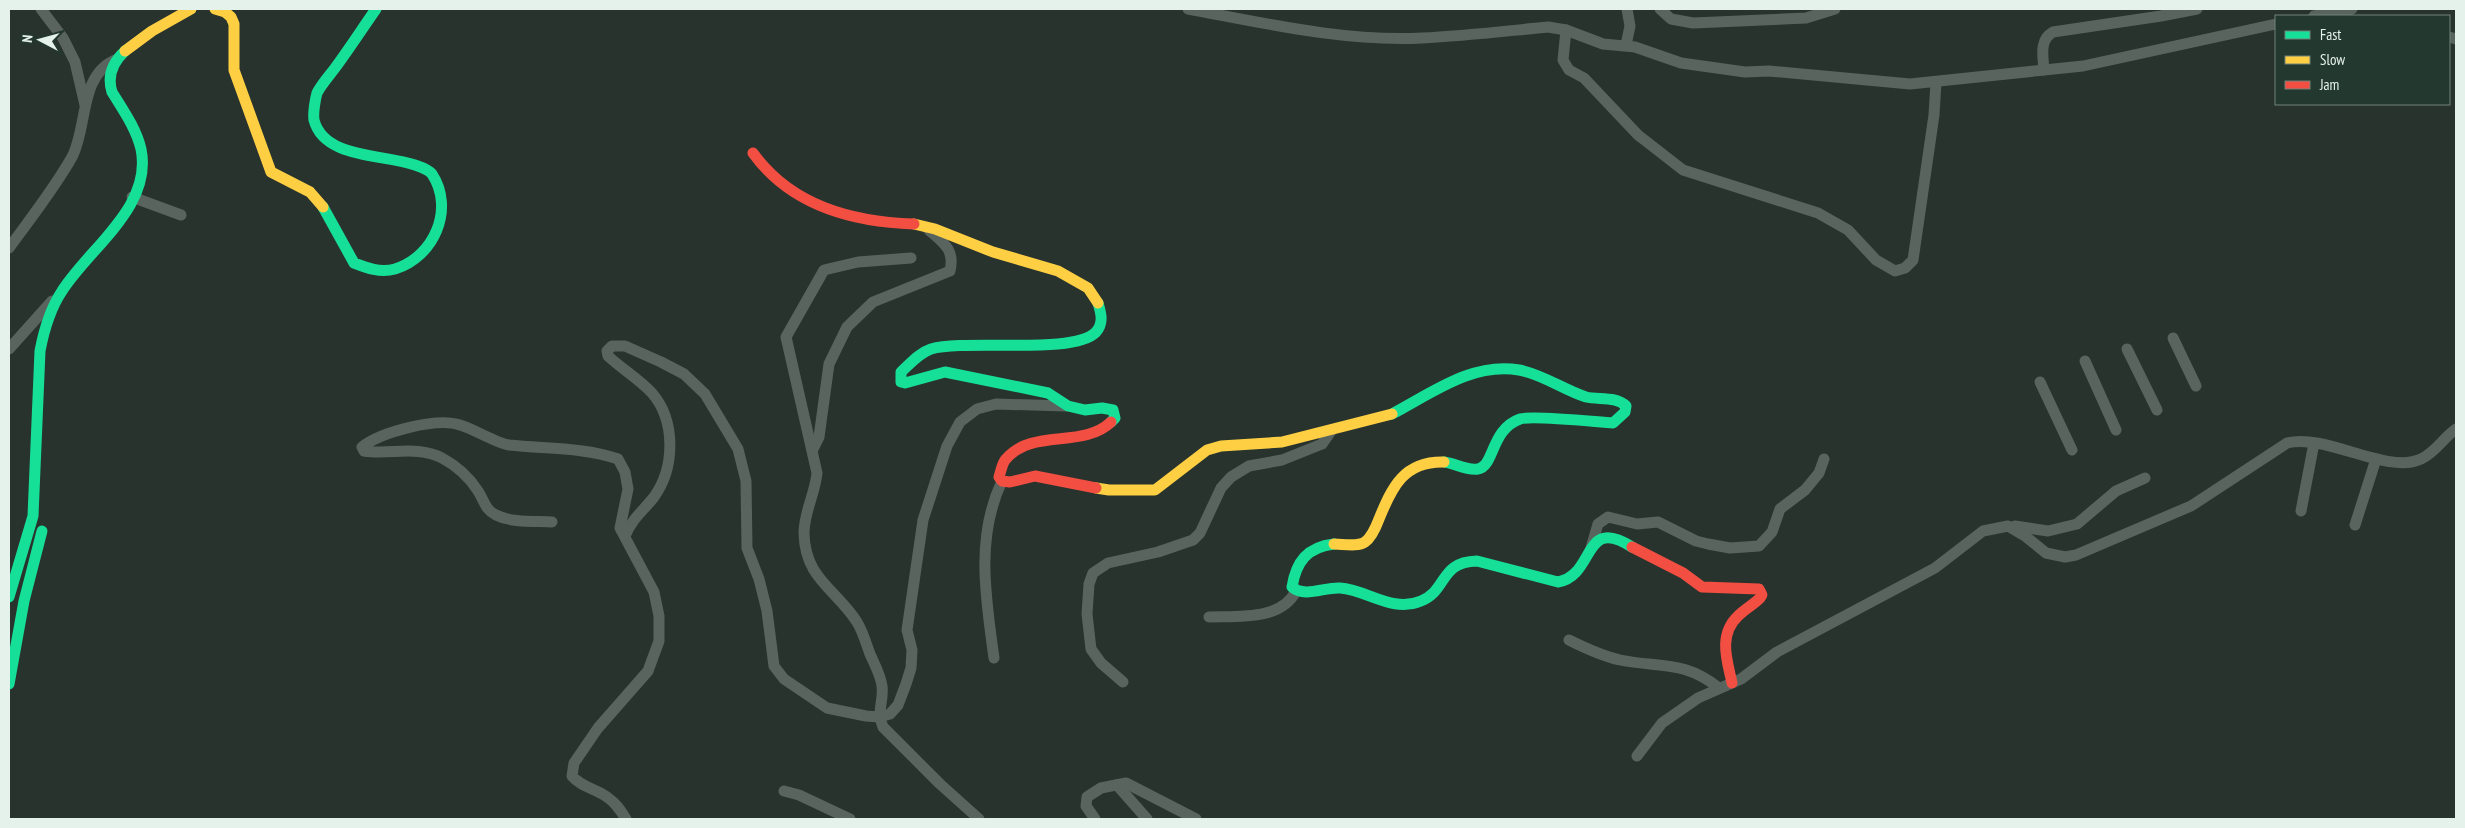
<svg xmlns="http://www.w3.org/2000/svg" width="2465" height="828" viewBox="0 0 2465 828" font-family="'PT Sans Narrow',sans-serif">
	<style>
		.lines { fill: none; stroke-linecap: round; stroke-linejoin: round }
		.street { stroke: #5a645f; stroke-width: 11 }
		.fast { stroke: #16e098; stroke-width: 11 }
		.slow { stroke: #ffcf43; stroke-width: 11 }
		.jam { stroke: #f24e42; stroke-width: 11 }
	</style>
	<rect width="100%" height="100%" fill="#28332e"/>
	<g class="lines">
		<g class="street">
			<path d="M 41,9 L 63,38 L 75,62 L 85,105"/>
			<path d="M 1188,9 C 1264,23 1344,42 1422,38 C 1464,36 1506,31 1548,27 L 1566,30 L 1603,44 L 1635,47 L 1681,63 L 1745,72 L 1769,71 L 1910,84 L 2083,66 L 2276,24"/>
			<path d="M 1660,9 L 1671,19 L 1693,23 L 1806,18 L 1835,9"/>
			<path d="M 2314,16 L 2352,9"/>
			<path d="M 1566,30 L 1563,60 L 1569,70 L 1584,78 L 1638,135 L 1683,170 L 1818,213 L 1848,230 L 1876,260 L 1895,271 L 1905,268 L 1913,260 L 1934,115 L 1936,82"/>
			<path d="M 2449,37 L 2456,39"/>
			<path d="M 1626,45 L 1630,26 L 1627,9"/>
			<path d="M 2044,70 C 2043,56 2039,40 2053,32 L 2161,16 L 2197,9"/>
			<path d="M 132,197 L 181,215"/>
			<path d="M 9,248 C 30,219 54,189 72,157 C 88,126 79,76 115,60"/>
			<path d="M 911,258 L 858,262 L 824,270 L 786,337 L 817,473 C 815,494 804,512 804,533 C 805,579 835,588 857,622 C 863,632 866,643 870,654 C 874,663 881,676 882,686 C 884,702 876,711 883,727 L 940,784 L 979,819"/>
			<path d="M 2173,338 L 2196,386"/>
			<path d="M 9,349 L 52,301"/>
			<path d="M 2127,349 L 2157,410"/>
			<path d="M 2085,361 L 2116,430"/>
			<path d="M 2040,382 L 2072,450"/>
			<path d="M 813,449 L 819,437 L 829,364 L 847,327 L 873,302 L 950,271 C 955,250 944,243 929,230"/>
			<path d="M 2301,511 L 2314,443"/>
			<path d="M 552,522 C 535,521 512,523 496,515 C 485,510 484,500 478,491 C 469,477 457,466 442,458 C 417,445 390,455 364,451 L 362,447 C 381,432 437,417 460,425 C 474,429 496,443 509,445 C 546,449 583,447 618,459 L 625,472 L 628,489 L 620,528 L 654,592 L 659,616 L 659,641 L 648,671 L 598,728 L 574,763 L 572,776 C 581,787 596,789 607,797 C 616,803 621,811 626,819"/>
			<path d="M 2355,525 L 2376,459"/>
			<path d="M 2015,526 L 2048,531 L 2077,524 L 2116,491 L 2145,478"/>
			<path d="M 625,536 C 631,520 643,511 654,497 C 675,468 676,421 652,393 C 639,379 622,369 608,356 L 607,351 L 612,346 L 625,346 L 661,362 L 684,374 L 705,394 L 738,449 L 746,481 L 747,548 L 759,579 L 767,611 L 774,666 L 784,679 L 827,708 L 866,716 L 879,717 L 890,714 L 898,705 L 906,684 L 911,668 L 912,650 L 907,630 L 923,520 L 947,446 L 960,422 L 977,409 L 996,404 L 1066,406"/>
			<path d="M 1591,548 L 1598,524 L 1608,517 L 1637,524 L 1658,522 L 1696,541 L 1708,544 L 1730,548 L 1759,546 L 1772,532 L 1780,509 L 1805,490 L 1819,473 L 1824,459"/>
			<path d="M 1209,617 C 1237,616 1281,621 1296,591"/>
			<path d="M 1569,640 C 1585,648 1602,656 1620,660 C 1660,668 1684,660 1719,688"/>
			<path d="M 994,658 C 986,599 975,538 1002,481"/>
			<path d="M 1123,682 L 1101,663 L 1091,649 L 1087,614 L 1089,584 L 1093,573 L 1108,563 L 1158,552 L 1193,540 L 1200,533 L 1221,488 L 1231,477 L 1249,466 L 1282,460 L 1322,444 L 1331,431"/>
			<path d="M 1637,756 L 1662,723 L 1698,698 L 1741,679 L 1777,652 L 1935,568 L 1983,531 L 2008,526 L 2025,536 L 2046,553 L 2065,557 L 2076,555 L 2191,506 L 2287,443 C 2326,433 2387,475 2421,459 C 2436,452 2443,438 2456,429"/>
			<path d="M 1117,785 L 1147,819"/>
			<path d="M 784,791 L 799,795 L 850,819"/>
			<path d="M 1095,819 L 1086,806 L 1087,797 L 1101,788 L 1126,783 L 1196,819"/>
		</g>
		<g class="fast">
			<path d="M 323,207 L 354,263 C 367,268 380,273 395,269 C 434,257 455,209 432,174 C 428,169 421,167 415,165 C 384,154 324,159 314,120 C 313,113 315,100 317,93 C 321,85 329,76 335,68 C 349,49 362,29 376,9"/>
			<path d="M 1098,303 C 1101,313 1104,323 1096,332 C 1075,355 966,339 931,349 C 919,353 910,364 901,372 L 901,382 L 905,383 L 945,372 L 1048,393 L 1068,406 L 1085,410 L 1102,408 L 1113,410 L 1115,418 L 1111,422"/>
			<path d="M 1392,414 C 1432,393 1472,362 1519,370 C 1542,374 1564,390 1586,397 C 1599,400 1616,396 1626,406 L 1625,412 L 1613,423 C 1596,422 1532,415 1520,419 C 1491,429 1494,467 1478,469 C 1466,471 1455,463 1444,462"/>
			<path d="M 1334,544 C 1307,547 1296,562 1292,587 C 1305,598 1324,587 1340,588 C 1368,590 1392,613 1421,601 C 1448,590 1439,562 1477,561 L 1558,582 C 1596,575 1582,515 1632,547"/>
			<path d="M 9,597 L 33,516 L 40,351 C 44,330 50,309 62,291 C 89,248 153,207 141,149 C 136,128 123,110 112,92 C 107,76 113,62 125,51"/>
			<path d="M 9,684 L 24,601 L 42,531"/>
		</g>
		<g class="slow">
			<path d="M 215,9 L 225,12 L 231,17 L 234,24 L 234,70 L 271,172 L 310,192 L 323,207"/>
			<path d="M 125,51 L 152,31 L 191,9"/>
			<path d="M 914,224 L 935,229 L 993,252 L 1058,271 L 1088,288 L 1098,303"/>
			<path d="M 1096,488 L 1109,490 L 1155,490 L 1207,450 L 1221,446 L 1282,442 L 1392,414"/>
			<path d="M 1334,544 C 1343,544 1358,547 1365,542 C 1372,537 1376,527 1379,519 C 1392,487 1404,461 1444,462"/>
		</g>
		<g class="jam">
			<path d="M 753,153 C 791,206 852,222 914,224"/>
			<path d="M 1096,488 L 1035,476 L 1010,482 L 1002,481 L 999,477 C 1001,471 1002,463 1006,459 C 1032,428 1083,449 1111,422"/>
			<path d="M 1632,547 L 1683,573 L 1702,587 L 1759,589 L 1762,595 L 1760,598 C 1753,605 1745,609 1738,616 C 1718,635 1727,660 1732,683"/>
		</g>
	</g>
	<rect width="2465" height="828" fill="none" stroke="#e5f2eb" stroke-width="20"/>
	<rect x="2275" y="15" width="175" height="90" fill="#23382e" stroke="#71827a"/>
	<rect x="2285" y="31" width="25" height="8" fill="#16e098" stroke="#71827a"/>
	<text x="2320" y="40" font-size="15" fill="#e5f2eb">Fast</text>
	<rect x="2285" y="56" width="25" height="8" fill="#ffcf43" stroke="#71827a"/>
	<text x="2320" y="65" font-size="15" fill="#e5f2eb">Slow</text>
	<rect x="2285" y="81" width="25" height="8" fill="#f24e42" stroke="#71827a"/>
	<text x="2320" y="90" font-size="15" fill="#e5f2eb">Jam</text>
	<g transform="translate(40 40) rotate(276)" stroke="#23382e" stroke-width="4" paint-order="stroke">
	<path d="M0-4L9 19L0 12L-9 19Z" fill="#e5f2eb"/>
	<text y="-8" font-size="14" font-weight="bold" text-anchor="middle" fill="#e5f2eb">N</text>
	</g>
</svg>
